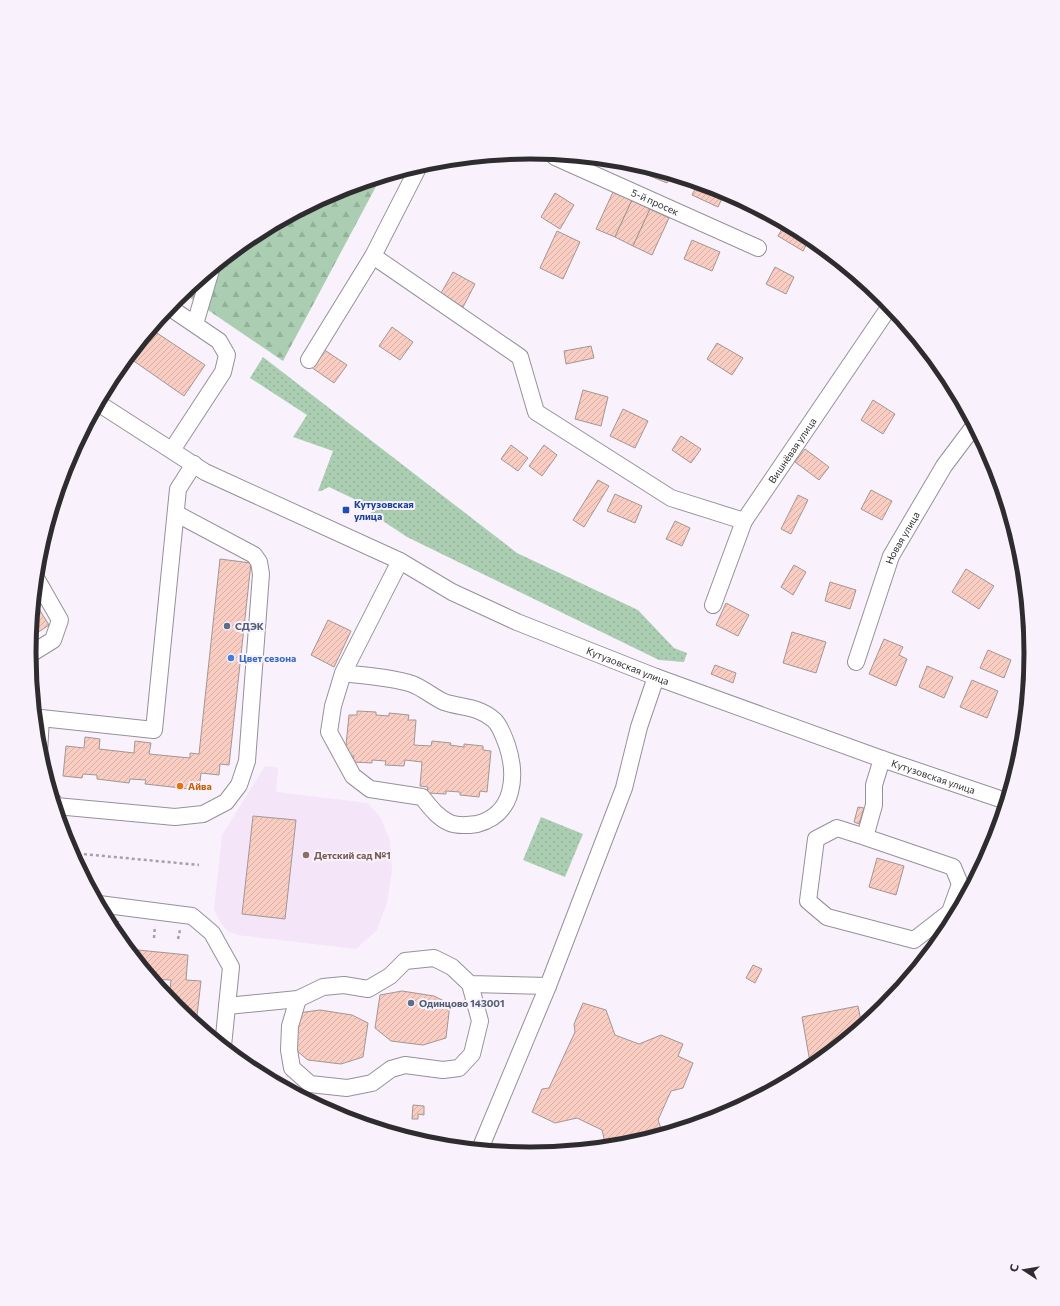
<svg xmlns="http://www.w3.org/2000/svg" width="1060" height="1306" viewBox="0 0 1060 1306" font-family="Commissioner,sans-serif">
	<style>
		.built { fill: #f4e6f8 }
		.grass { fill: url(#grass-dots) }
		.forest { fill: url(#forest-firs) }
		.building { fill: url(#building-hatch); stroke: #a49693 }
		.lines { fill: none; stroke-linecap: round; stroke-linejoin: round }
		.minor-casing { stroke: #97909a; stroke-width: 18 }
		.path { stroke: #a6a0a8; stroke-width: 2.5; stroke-dasharray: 3 3; stroke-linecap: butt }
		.minor { stroke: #fff; stroke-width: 16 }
		.transit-dot { fill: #1a4fb4; stroke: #f9f1fc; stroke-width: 1.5 }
		.service-dot { fill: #5c6f8a; stroke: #f9f1fc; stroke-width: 1.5 }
		.shop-dot { fill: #3f7fe0; stroke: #f9f1fc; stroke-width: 1.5 }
		.food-dot { fill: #e8710a; stroke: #f9f1fc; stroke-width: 1.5 }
		.education-dot { fill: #8d6e63; stroke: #f9f1fc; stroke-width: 1.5 }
		.labels { text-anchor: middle; stroke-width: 4; stroke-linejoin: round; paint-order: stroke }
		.street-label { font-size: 10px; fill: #2f2c30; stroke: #f9f1fc }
		.transit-label { font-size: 10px; font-weight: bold; fill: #164399; stroke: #f9f1fc; text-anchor: start }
		.service-label { font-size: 10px; font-weight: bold; fill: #4e5e75; stroke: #f9f1fc; text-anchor: start }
		.shop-label { font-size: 10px; font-weight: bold; fill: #366cbe; stroke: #f9f1fc; text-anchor: start }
		.food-label { font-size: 10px; font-weight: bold; fill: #c56008; stroke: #f9f1fc; text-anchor: start }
		.education-label { font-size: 10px; font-weight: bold; fill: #785e54; stroke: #f9f1fc; text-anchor: start }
		.rim { fill: none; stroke: #2f2c30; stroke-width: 5 }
	</style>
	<defs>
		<pattern id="grass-dots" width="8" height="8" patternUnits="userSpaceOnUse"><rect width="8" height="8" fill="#abceb2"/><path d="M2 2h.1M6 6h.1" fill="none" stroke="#93b199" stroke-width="1.8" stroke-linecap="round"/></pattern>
		<pattern id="forest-firs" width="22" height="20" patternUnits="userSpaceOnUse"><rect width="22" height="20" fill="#abceb2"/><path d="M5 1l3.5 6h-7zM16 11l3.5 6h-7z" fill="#93b199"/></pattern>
		<pattern id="building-hatch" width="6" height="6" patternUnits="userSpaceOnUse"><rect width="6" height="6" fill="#f9cdc2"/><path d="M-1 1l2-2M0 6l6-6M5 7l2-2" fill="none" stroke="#d6b0a7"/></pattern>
	</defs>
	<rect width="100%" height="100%" fill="#f9f1fc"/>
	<path class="built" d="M 265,766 L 278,768 L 276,792 L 368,803 L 381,819 L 390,840 L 392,870 L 387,903 L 377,930 L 356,949 L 237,935 L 228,931 L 220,922 L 214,909 L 222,835 Z"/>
	<g class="grass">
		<path d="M 263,357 L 517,553 L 638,610 L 674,648 L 687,653 L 684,662 L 659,660 L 407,537 L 371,513 L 371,507 L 329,487 L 321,491 L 318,491 L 333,451 L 293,437 L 307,415 L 250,378 Z"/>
		<path d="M 541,817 L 583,834 L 565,877 L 523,860 Z"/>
	</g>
	<path class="forest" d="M 381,177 L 283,361 L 183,293 L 252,236 L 338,190 Z"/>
	<g class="building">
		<path d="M 648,168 L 671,175 L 667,183 L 645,174 Z"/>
		<path d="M 698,183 L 725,192 L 718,207 L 692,195 Z"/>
		<path d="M 613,192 L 632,200 L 615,237 L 596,229 Z"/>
		<path d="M 555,193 L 574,205 L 560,229 L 541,217 Z"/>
		<path d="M 632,200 L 650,209 L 633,246 L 615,237 Z"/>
		<path d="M 750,205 L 767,214 L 765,217 L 748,210 Z"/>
		<path d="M 650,209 L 669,218 L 652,255 L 633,246 Z"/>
		<path d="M 785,224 L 810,238 L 803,251 L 778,236 Z"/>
		<path d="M 557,231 L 580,242 L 563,279 L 540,268 Z"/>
		<path d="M 692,240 L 720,252 L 712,271 L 684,259 Z"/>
		<path d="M 775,267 L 794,277 L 786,294 L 766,284 Z"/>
		<path d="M 453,272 L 475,284 L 463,307 L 440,295 Z"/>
		<path d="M 392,327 L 413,342 L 400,360 L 379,346 Z"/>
		<path d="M 151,329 L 205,365 L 184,396 L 128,357 Z"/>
		<path d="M 717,343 L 743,358 L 732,375 L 707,359 Z"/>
		<path d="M 591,346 L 594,358 L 566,364 L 564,351 Z"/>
		<path d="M 323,349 L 347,365 L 334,383 L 311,367 Z"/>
		<path d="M 583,390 L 608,397 L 601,426 L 575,419 Z"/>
		<path d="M 873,400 L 895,414 L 883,434 L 861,420 Z"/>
		<path d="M 623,409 L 648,421 L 635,448 L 610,436 Z"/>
		<path d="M 681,436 L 701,449 L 691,463 L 672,450 Z"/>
		<path d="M 511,445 L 528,458 L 518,471 L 501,459 Z"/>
		<path d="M 544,445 L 557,455 L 542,476 L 529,466 Z"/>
		<path d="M 805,449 L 829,467 L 819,480 L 795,462 Z"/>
		<path d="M 598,480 L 609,486 L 584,527 L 573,520 Z"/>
		<path d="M 871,490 L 892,501 L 882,520 L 861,509 Z"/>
		<path d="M 615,494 L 642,506 L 635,523 L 607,511 Z"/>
		<path d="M 798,495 L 808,500 L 791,534 L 781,529 Z"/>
		<path d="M 675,521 L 690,528 L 682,546 L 666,539 Z"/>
		<path d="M 220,559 L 251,563 L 229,765 L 220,764 L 219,775 L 201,773 L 199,790 L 145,784 L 146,780 L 130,779 L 129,783 L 97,779 L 97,775 L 83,774 L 82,778 L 63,776 L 66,746 L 84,748 L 85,737 L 100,739 L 99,749 L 134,753 L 135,741 L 151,743 L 149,754 L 190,758 L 190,753 L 199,754 Z"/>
		<path d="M 794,565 L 806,572 L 793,595 L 781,587 Z"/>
		<path d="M 966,569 L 994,586 L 979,609 L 952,592 Z"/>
		<path d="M 830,582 L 856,590 L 850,609 L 825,601 Z"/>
		<path d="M 34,601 L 49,625 L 31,637 Z"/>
		<path d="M 726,603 L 749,615 L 738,636 L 716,625 Z"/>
		<path d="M 328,620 L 351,631 L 334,667 L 311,655 Z"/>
		<path d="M 792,632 L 826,642 L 816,673 L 783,663 Z"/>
		<path d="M 884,639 L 903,647 L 899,655 L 907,659 L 896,686 L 869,674 Z"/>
		<path d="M 988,650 L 1011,660 L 1004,678 L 980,668 Z"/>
		<path d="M 715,665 L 736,673 L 733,683 L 711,674 Z"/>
		<path d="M 927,666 L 953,677 L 944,698 L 919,687 Z"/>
		<path d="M 972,680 L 998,691 L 987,718 L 960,707 Z"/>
		<path d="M 1028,687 L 1027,698 L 1023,696 Z"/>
		<path d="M 357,711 L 376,712 L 376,715 L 389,716 L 389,713 L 409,715 L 408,720 L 416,720 L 414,745 L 431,746 L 432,741 L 451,743 L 450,745 L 464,747 L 464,744 L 483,746 L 483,750 L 491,751 L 487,792 L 480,791 L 479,797 L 460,795 L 460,792 L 446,791 L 446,794 L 427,793 L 428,787 L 420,786 L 422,762 L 405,760 L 404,766 L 385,765 L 386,761 L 372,760 L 372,763 L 353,762 L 354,756 L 345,755 L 349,715 L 357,715 Z"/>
		<path d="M 858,807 L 864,808 L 859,824 L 854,822 Z"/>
		<path d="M 253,816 L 296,820 L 285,919 L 242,914 Z"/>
		<path d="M 877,858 L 904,866 L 896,895 L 869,887 Z"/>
		<path d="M 128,949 L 188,955 L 186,980 L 201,981 L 196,1024 L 169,1000 L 171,980 L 152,979 Z"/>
		<path d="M 753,965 L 762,969 L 755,983 L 746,978 Z"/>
		<path d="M 402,991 L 434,996 L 450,1004 L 446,1038 L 423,1045 L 391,1041 L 375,1028 L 380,995 Z"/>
		<path d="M 583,1003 L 606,1010 L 615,1035 L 639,1044 L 661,1035 L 683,1044 L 678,1056 L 693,1063 L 683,1088 L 671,1091 L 658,1120 L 662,1131 L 660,1135 L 628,1144 L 606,1147 L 602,1130 L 577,1118 L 555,1123 L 532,1112 L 542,1089 L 549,1088 L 575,1032 L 574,1024 Z"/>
		<path d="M 858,1006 L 862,1026 L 811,1068 L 802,1017 Z"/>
		<path d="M 320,1010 L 352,1015 L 368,1023 L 363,1057 L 341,1064 L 308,1060 L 292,1047 L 298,1013 Z"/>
		<path d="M 413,1105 L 424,1106 L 424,1115 L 418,1114 L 418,1119 L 412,1119 Z"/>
	</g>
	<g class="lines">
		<defs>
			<g id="minor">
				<path id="s1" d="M 556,155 L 555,157 L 758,248"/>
				<path d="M 373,256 L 520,357 L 536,412 L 671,498 L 744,521"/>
				<path d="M 169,307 L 219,341 L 227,355 L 223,372 L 172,450"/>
				<path d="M 195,324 L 211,270"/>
				<path d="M 309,360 L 373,256 L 419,166"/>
				<path id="s2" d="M 98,403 L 205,472 L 400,561 L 452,592 L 517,622 L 656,677 L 882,759 L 1006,801"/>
				<path id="s3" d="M 713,605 L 744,521 L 890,306"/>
				<path d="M 29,655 L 53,640 L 60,620 L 36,578"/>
				<path id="s4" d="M 856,662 L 891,556 L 944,466 L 974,426"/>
				<path d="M 343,673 C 366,676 391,677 412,684 C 423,688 433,697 444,702 C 461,708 479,706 494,720 C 500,725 504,737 507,745 C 517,775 515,814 477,824 C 470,825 457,826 450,823 C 438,818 430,807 422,797 L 370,789 L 353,776 L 329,732 L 333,706 L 343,673 L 400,561"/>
				<path d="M 39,753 L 41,718 L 154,730 L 178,489 L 194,464"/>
				<path d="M 54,802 L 56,806 L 175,817 L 203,814 L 226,802 L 239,785 L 247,761 L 261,574 L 259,562 L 254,555 L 177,514"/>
				<path d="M 865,837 L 837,828 L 816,839 L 808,901 L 827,917 L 914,940 L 950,912 L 960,884 L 953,867 L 865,837 L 874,805 L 874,785 L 882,759"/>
				<path d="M 99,904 L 192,916 L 212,933 L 231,967 L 223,1046"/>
				<path d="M 298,999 L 290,1026 L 289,1050 L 292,1068 L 310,1084 L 347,1088 L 372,1083 L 391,1069 L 405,1065 L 443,1070 L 459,1068 L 472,1054 L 480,1021 L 470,984"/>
				<path d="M 227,1006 L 298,999 L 323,987 L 344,985 L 368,989 L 390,976 L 405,961 L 434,958 L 452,967 L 470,984 L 548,986"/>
				<path d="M 480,1149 L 548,986 L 624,788 L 639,727 L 656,677"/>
			</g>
		</defs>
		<use href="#minor" class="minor-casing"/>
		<g class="path">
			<path d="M 72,853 L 199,865"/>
			<path d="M 117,935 L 118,921"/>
			<path d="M 154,938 L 155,926"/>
			<path d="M 178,939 L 180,930"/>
		</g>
		<use href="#minor" class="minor"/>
	</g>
	<rect class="transit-dot" x="342" y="506" width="8" height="8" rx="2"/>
	<g class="service-dot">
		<circle cx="227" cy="626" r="4"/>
		<circle cx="411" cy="1003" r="4"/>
	</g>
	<circle class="shop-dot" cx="231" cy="658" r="4"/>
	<circle class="food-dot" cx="180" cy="786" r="4"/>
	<circle class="education-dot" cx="306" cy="855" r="4"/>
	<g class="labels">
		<g class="street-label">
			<text dy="4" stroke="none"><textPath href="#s1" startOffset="112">5-й просек</textPath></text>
			<text dy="4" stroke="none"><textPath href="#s3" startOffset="175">Вишнёвая улица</textPath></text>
			<text dy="4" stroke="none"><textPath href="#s4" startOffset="133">Новая улица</textPath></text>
			<text dy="4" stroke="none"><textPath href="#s2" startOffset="593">Кутузовская улица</textPath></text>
			<text dy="4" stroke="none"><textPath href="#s2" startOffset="918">Кутузовская улица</textPath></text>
		</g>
		<g class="transit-label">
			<text x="354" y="508">Кутузовская<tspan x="354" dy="12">улица</tspan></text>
		</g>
		<g class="service-label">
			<text x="235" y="630">СДЭК</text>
			<text x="419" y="1007">Одинцово 143001</text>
		</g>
		<g class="shop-label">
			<text x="239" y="662">Цвет сезона</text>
		</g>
		<g class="food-label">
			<text x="188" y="790">Айва</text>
		</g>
		<g class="education-label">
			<text x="314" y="859">Детский сад №1</text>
		</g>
	</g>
	<path d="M0 0H1060V1306H0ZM36 653a494 494 0 1 1 988 0a494 494 0 1 1-988 0Z" fill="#f9f1fc" fill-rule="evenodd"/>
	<path class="rim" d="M36 653a494 494 0 1 1 988 0a494 494 0 1 1-988 0Z"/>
	<g transform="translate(1024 1270) rotate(282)" stroke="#f9f1fc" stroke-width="3" paint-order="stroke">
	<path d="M0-3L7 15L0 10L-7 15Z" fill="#2f2c30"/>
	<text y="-6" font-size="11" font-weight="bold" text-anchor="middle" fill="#2f2c30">С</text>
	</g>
</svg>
